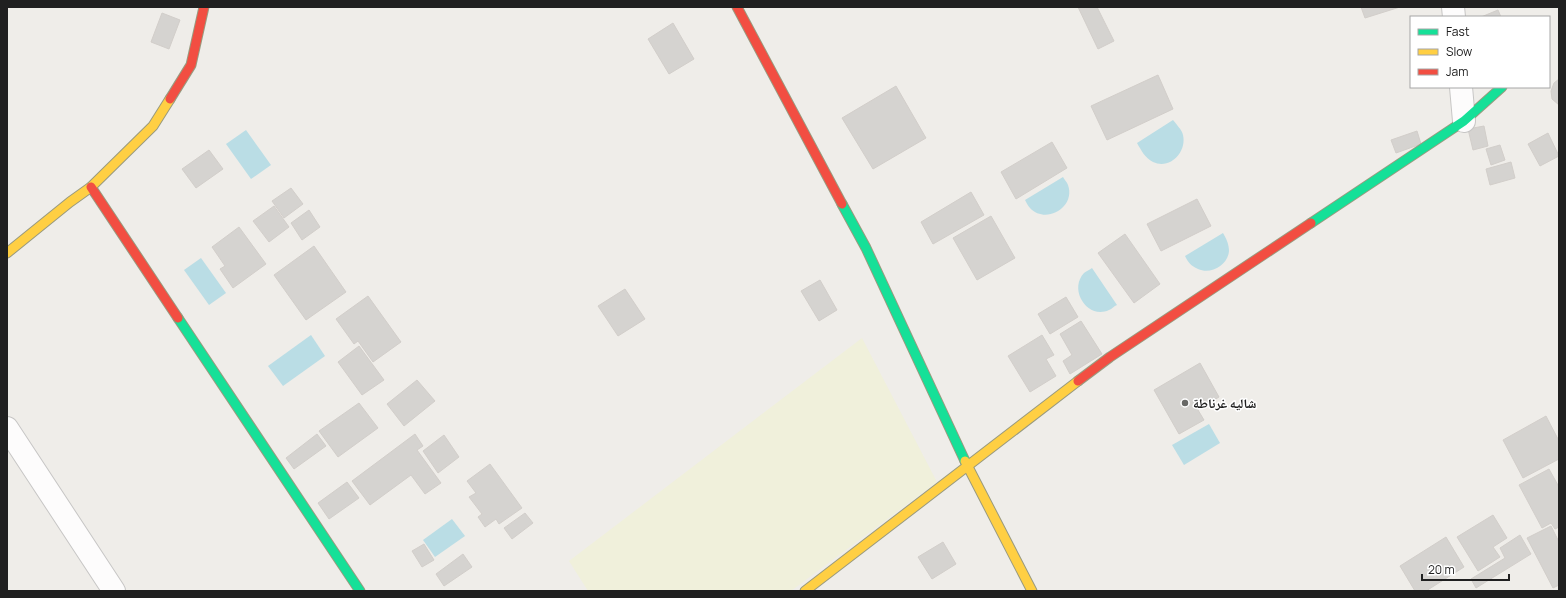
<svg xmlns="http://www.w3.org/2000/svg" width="1566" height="598" viewBox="0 0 1566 598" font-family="Manrope,'Noto Naskh Arabic',sans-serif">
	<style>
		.farmland { fill: #f0f0db }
		.water { fill: #badde5 }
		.building { fill: #d5d3d0; stroke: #d2ceca }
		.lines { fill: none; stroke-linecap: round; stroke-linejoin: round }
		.street-casing { stroke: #c7c6c5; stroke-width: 24 }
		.fast-casing { stroke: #999a7f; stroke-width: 11 }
		.slow-casing { stroke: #999a7f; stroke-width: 11 }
		.jam-casing { stroke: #999a7f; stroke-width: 11 }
		.street { stroke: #fdfcfc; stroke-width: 22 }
		.fast { stroke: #16e098; stroke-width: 9 }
		.slow { stroke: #ffcf43; stroke-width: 9 }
		.jam { stroke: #f24e42; stroke-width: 9 }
		.poi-dot { fill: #686866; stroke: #fff; stroke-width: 1.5 }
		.labels { text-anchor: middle; stroke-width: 3; stroke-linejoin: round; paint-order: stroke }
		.poi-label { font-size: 13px; font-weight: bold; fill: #202020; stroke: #fff; text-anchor: start }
	</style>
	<rect width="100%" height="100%" fill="#efede9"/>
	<path class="farmland" d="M 862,338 L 937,482 L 791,591 L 588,591 L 569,561 Z"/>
	<g class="water">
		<path d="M 1173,120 C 1176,124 1182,130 1183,135 C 1187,152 1170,170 1153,162 C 1145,158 1141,150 1137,143 Z"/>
		<path d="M 246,130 L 271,165 L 251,179 L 226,144 Z"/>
		<path d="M 1063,177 C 1064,179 1067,182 1068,185 C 1076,207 1046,225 1030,208 C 1028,206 1026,202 1025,200 Z"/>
		<path d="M 1223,233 C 1226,238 1229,244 1229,251 C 1228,265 1211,275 1198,269 C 1191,266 1188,262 1185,256 Z"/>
		<path d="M 201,258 L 226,293 L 209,305 L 184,270 Z"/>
		<path d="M 1092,268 L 1117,305 C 1114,306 1112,309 1109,310 C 1088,320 1068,290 1084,273 C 1086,271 1090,270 1092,268 Z"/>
		<path d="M 311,335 L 325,356 L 283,386 L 268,366 Z"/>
		<path d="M 1209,424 L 1220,443 L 1184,465 L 1172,445 Z"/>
		<path d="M 452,519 L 465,536 L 435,557 L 423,540 Z"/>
	</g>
	<g class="building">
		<path d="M 1078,7 L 1097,7 L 1114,41 L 1098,49 Z"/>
		<path d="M 1361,7 L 1400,7 L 1365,18 Z"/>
		<path d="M 1498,10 L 1501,17 L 1481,17 Z"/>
		<path d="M 162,13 L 180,20 L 169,49 L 151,42 Z"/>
		<path d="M 673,23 L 694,59 L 669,74 L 648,39 Z"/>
		<path d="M 1158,75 L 1173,109 L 1107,140 L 1091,106 Z"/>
		<path d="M 1559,79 L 1559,105 L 1552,99 L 1551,91 L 1554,83 Z"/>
		<path d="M 896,86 L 926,138 L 873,169 L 842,118 Z"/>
		<path d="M 1484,126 L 1488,146 L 1473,150 L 1468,129 Z"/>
		<path d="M 1417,131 L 1421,144 L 1396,153 L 1391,140 Z"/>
		<path d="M 1548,133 L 1559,156 L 1540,166 L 1528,144 Z"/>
		<path d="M 1052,142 L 1067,168 L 1016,199 L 1001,172 Z"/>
		<path d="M 1500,145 L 1505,160 L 1491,165 L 1486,149 Z"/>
		<path d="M 209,150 L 223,169 L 196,188 L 182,169 Z"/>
		<path d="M 1511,162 L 1515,178 L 1490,185 L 1486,169 Z"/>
		<path d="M 291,188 L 303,204 L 284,218 L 272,201 Z"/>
		<path d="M 971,192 L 984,215 L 933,244 L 921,222 Z"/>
		<path d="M 1197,199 L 1211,226 L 1161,251 L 1147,224 Z"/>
		<path d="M 274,206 L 289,227 L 269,242 L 253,221 Z"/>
		<path d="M 309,210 L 320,227 L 302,240 L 291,223 Z"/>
		<path d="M 991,216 L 1015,258 L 977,280 L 953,238 Z"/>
		<path d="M 239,227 L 266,264 L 233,288 L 220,269 L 225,266 L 212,247 Z"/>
		<path d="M 1125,234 L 1160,284 L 1134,303 L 1098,253 Z"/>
		<path d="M 314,246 L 346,292 L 306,320 L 274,275 Z"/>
		<path d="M 820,280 L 837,310 L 819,321 L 801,291 Z"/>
		<path d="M 625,289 L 645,319 L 618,336 L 598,306 Z"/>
		<path d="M 368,296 L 401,342 L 373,362 L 358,341 L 354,344 L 336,319 Z"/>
		<path d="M 1066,297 L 1078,317 L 1050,334 L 1038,314 Z"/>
		<path d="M 1081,321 L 1102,354 L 1070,374 L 1063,361 L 1072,355 L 1060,334 Z"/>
		<path d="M 1042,335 L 1054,355 L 1046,359 L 1056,376 L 1030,392 L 1008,356 Z"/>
		<path d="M 359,346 L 384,380 L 362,395 L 338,362 Z"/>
		<path d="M 1200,363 L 1219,397 L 1198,410 L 1204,420 L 1179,434 L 1154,390 Z"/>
		<path d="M 417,380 L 435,401 L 404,426 L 387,404 Z"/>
		<path d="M 359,403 L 378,428 L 338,457 L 319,431 Z"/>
		<path d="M 1546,416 L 1559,441 L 1559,459 L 1523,478 L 1503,440 Z"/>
		<path d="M 317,434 L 326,446 L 294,469 L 286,458 Z"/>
		<path d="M 415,434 L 423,446 L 417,450 L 441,483 L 425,494 L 411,475 L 370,505 L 352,481 Z"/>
		<path d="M 444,435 L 459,457 L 438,473 L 423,451 Z"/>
		<path d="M 490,464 L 522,508 L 499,524 L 496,519 L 485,527 L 478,517 L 482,514 L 469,497 L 476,493 L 467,481 Z"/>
		<path d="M 1549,469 L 1559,487 L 1559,527 L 1555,529 L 1551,523 L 1542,528 L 1519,485 Z"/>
		<path d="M 347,482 L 359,498 L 329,519 L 318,503 Z"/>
		<path d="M 525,513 L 533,523 L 512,539 L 504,528 Z"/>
		<path d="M 1493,515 L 1507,538 L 1493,547 L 1500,557 L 1478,571 L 1457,537 Z"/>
		<path d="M 1551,526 L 1559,542 L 1559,585 L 1553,588 L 1527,538 Z"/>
		<path d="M 1520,535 L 1531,554 L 1476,588 L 1471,579 L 1505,558 L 1500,548 Z"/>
		<path d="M 1446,537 L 1464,567 L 1426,591 L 1415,591 L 1400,566 Z"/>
		<path d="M 943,542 L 956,564 L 932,579 L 918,557 Z"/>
		<path d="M 424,544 L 434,560 L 422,567 L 412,551 Z"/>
		<path d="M 463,554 L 472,567 L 444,586 L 436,574 Z"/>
	</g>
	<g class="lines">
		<defs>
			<g id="street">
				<path d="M 1453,7 L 1454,17"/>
				<path d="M 1461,87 L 1464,121"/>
				<path d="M 7,428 L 114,591"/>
			</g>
			<g id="fast">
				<path d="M 842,204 L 866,248 L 965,461"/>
				<path d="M 1311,223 L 1464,121 L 1502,87"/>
				<path d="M 178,318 L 360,591"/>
			</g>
			<g id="slow">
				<path d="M 7,253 L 70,202 L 91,187 L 153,126 L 170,99"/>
				<path d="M 965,461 L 1032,591"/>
				<path d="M 805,591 L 1078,381"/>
			</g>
			<g id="jam">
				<path d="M 737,7 L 842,204"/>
				<path d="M 170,99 L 191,65 L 204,7"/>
				<path d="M 91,187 L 178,318"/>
				<path d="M 1078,381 L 1110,357 L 1311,223"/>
			</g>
		</defs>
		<use href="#street" class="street-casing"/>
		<use href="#fast" class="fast-casing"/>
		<use href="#slow" class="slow-casing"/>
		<use href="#jam" class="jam-casing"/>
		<use href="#street" class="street"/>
		<use href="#fast" class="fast"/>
		<use href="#slow" class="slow"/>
		<use href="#jam" class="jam"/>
	</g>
	<circle class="poi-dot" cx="1185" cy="403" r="4"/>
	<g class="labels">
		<g class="poi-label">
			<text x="1193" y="408">شاليه غرناطة</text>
		</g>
	</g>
	<rect width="1566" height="598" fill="none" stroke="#202020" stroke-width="16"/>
	<rect x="1410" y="16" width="140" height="72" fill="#ffffff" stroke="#a6a6a6"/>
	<rect x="1418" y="29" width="20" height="6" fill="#16e098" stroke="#a6a6a6"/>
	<text x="1446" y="36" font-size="12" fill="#202020">Fast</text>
	<rect x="1418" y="49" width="20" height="6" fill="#ffcf43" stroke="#a6a6a6"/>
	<text x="1446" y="56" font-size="12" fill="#202020">Slow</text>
	<rect x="1418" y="69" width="20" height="6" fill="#f24e42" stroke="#a6a6a6"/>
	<text x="1446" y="76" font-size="12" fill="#202020">Jam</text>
	<path d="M1422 574v6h87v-6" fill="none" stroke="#202020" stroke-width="2"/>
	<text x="1428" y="574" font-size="12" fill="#202020" stroke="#ffffff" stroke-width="3" paint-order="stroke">20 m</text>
</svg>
